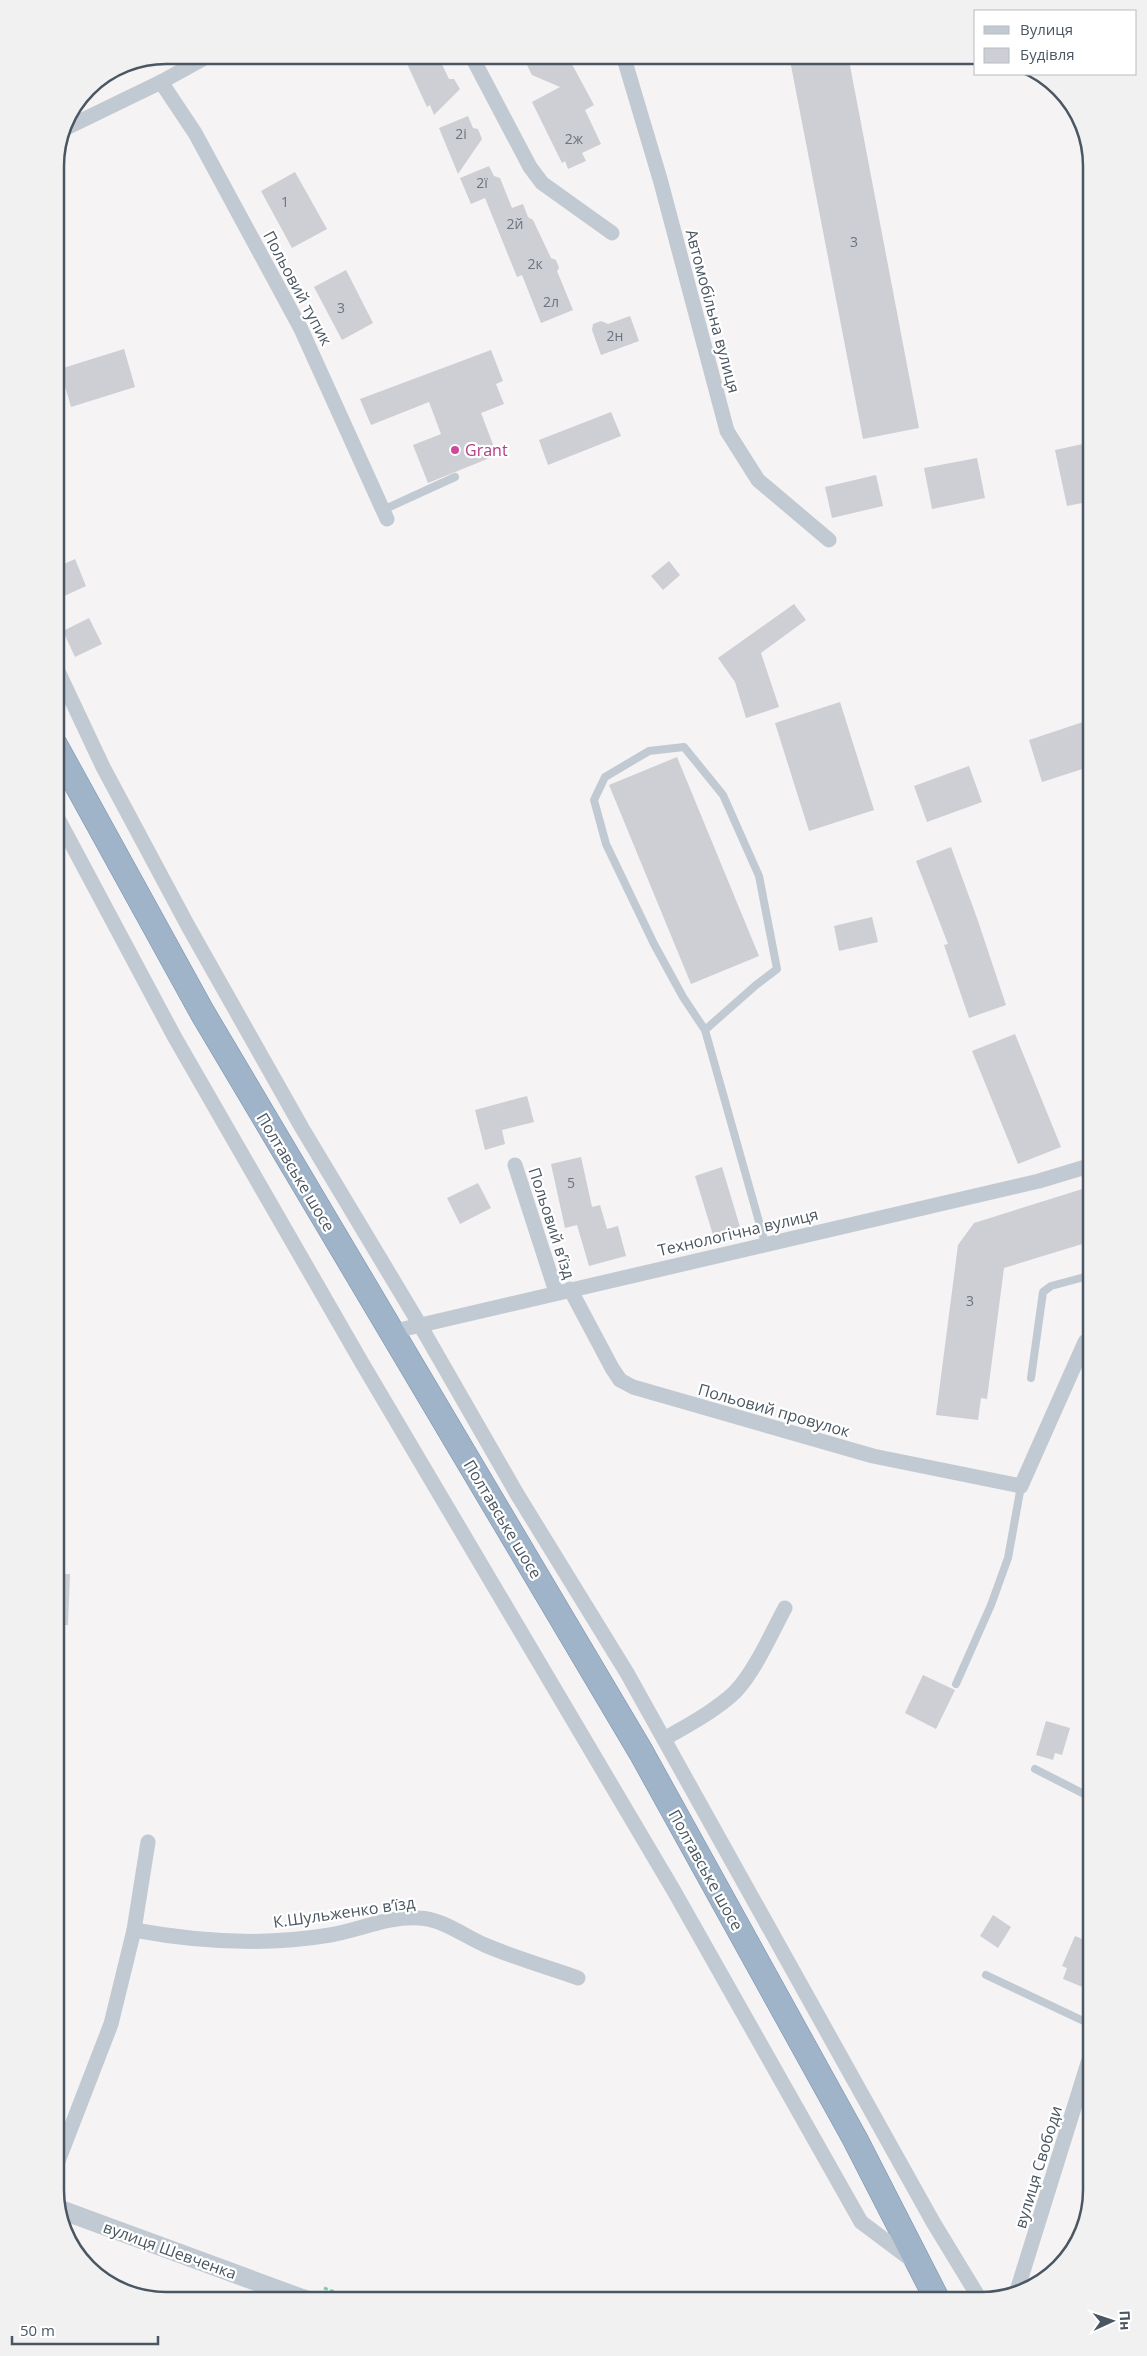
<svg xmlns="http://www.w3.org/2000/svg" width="1147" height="2356" viewBox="0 0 1147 2356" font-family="'Open Sans',sans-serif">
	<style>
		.building { fill: #cdcfd5 }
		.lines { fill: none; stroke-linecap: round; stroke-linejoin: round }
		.trunk-casing { stroke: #7690ad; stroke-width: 26 }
		.path { stroke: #7ad0a6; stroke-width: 3; stroke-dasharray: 4 2.5; stroke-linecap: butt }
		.service { stroke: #c1cad2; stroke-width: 8 }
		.minor { stroke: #c1cad2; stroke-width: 15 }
		.tertiary { stroke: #c1cad2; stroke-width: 19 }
		.trunk { stroke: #9fb4c9; stroke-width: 25 }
		.hotel-dot { fill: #d1479c; stroke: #fff; stroke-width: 2 }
		.labels { text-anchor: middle; stroke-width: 4.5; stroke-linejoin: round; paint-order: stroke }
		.number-label { font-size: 14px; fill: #6b747e }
		.street-label { font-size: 16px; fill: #4a5661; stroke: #fff }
		.hotel-label { font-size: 16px; fill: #b23c85; stroke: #fff; text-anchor: start }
		.rim { fill: none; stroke: #4a5661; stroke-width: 2.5 }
	</style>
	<rect width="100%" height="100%" fill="#f5f3f3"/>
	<g class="building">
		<path d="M 403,55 L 438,56 L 449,79 L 454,79 L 460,89 L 434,115 L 430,105 L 427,107 Z"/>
		<path d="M 522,55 L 567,55 L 594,105 L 585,110 L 601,144 L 582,153 L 586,161 L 568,169 L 565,161 L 562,163 L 532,102 L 560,87 L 532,75 Z"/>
		<path d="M 789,55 L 848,55 L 919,428 L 863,439 Z"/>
		<path d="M 468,116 L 473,128 L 478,129 L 482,139 L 458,174 L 439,128 Z"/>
		<path d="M 489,166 L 494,176 L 500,178 L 512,208 L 523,204 L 528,217 L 533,220 L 551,258 L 556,260 L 559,268 L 557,271 L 573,310 L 541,323 L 522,275 L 517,277 L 485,198 L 471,204 L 460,178 Z"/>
		<path d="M 295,172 L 327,229 L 292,248 L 261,191 Z"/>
		<path d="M 346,270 L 373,323 L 342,340 L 314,287 Z"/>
		<path d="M 630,316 L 639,341 L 601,355 L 592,330 L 593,324 L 601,321 L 608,324 Z"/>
		<path d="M 124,349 L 135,387 L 71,407 L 60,369 Z"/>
		<path d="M 491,350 L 503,381 L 496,384 L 504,404 L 481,413 L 497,455 L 428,483 L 413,445 L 441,434 L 429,402 L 371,425 L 360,399 Z"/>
		<path d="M 611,412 L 621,436 L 548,465 L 539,440 Z"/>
		<path d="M 1092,442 L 1092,501 L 1067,506 L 1055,450 Z"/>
		<path d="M 977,458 L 985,498 L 932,509 L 924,468 Z"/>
		<path d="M 876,475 L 883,506 L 832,518 L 825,487 Z"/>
		<path d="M 75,559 L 86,586 L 60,598 L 55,587 L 55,568 Z"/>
		<path d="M 669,561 L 680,575 L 663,590 L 651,576 Z"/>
		<path d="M 794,604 L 806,620 L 761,653 L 779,707 L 746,718 L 735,682 L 718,658 Z"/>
		<path d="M 89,618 L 102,644 L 75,657 L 63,631 Z"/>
		<path d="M 840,702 L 874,810 L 809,831 L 775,723 Z"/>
		<path d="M 1092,719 L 1092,766 L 1042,782 L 1029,740 Z"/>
		<path d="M 677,757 L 759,956 L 691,984 L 609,785 Z"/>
		<path d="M 969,766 L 982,802 L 927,822 L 914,786 Z"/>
		<path d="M 951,847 L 978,921 L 1006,1005 L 969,1018 L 944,945 L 948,944 L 916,861 Z"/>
		<path d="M 872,917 L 878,942 L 839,951 L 834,926 Z"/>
		<path d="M 1015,1034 L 1061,1147 L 1018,1164 L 972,1051 Z"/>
		<path d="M 527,1096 L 534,1122 L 502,1130 L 505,1144 L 485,1150 L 475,1110 Z"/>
		<path d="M 581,1157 L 592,1207 L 600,1205 L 607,1229 L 618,1226 L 626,1256 L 589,1266 L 577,1225 L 565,1228 L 551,1164 Z"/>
		<path d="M 722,1167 L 740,1227 L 713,1235 L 695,1176 Z"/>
		<path d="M 478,1183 L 491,1208 L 460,1224 L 447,1198 Z"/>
		<path d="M 1092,1186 L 1092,1241 L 1004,1268 L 987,1399 L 981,1398 L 978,1420 L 936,1415 L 958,1245 L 974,1223 Z"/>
		<path d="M 55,1574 L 70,1574 L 68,1625 L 55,1625 Z"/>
		<path d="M 923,1675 L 955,1690 L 936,1729 L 905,1713 Z"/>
		<path d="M 1046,1721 L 1070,1728 L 1062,1755 L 1055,1753 L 1053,1760 L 1036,1755 Z"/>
		<path d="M 993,1915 L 1011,1927 L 998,1948 L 980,1936 Z"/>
		<path d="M 1075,1936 L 1092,1943 L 1092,1971 L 1085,1988 L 1063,1979 L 1067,1968 L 1062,1966 Z"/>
	</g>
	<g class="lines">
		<defs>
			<path id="trunk" d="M 55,745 L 202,1012 L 641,1752 L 855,2139 L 938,2301"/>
		</defs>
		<use href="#trunk" class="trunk-casing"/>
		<path class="path" d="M 324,2288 L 358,2301"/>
		<g class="service">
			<path d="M 383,510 L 455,477"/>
			<path d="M 705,1030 L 756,985 L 777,969 L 759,876 L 723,795 L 684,747 L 649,751 L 605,777 L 594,800 L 606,844 L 654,944 L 683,997 L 705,1030 L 765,1243"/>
			<path d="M 1031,1378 L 1043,1292 L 1051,1286 L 1092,1275"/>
			<path d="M 956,1684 L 991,1605 L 1008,1558 L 1021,1486"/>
			<path d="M 1035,1769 L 1092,1798"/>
			<path d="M 986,1975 L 1092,2025"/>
		</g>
		<g class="minor">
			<path d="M 471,55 L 530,167 L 542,183 L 612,233"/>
			<path d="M 623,55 L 660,179 L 727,431 L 758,480 L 829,540"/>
			<path d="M 161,82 L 195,133 L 301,329 L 387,519"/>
			<path d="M 62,130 L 161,82 L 210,55"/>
			<path d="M 55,665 L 103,767 L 188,926 L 302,1128 L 420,1325 L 517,1494 L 627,1673 L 933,2222 L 981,2301"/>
			<path d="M 55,813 L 174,1036 L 362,1363 L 674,1891 L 861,2222 L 913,2261"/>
			<path d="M 515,1165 L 556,1292"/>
			<path d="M 570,1289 L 612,1368 L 620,1380 L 633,1387 L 873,1456 L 1021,1486 L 1085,1342 L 1092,1336"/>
			<path d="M 391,1332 L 1039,1181 L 1092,1165"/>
			<path d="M 664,1739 C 688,1725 715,1711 735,1692 C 755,1671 771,1634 785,1608"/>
			<path d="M 134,1930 C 199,1942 265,1946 330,1935 C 359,1930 389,1916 419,1918 C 443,1919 464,1936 485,1945 C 515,1958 547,1967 578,1978"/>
			<path d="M 55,2169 L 111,2024 L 134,1930 L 148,1842"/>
			<path d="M 1016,2294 L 1092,2050"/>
		</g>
		<path class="tertiary" d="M 59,2209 L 309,2301"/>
		<use href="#trunk" class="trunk"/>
	</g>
	<circle class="hotel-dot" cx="455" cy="450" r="5"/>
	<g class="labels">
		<g class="number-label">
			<text x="461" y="139">2і</text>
			<text x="574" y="144">2ж</text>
			<text x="482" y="188">2ї</text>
			<text x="285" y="207">1</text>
			<text x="515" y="229">2й</text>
			<text x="854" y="247">3</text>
			<text x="535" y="269">2к</text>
			<text x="551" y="307">2л</text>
			<text x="341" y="313">3</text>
			<text x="615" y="341">2н</text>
			<text x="571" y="1188">5</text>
			<text x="970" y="1306">3</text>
		</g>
		<g class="street-label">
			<text transform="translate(298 288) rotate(62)" y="6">Польовий тупик</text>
			<text transform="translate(713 311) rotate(75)" y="6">Автомобільна вулиця</text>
			<text transform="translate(296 1172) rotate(59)" y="6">Полтавське шосе</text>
			<text transform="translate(552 1223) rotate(72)" y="6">Польовий в’їзд</text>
			<text transform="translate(738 1232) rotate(-13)" y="6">Технологічна вулиця</text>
			<text transform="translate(774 1410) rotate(16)" y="6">Польовий провулок</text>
			<text transform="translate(503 1519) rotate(59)" y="6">Полтавське шосе</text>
			<text transform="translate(706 1870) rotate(61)" y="6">Полтавське шосе</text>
			<text transform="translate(344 1912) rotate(-8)" y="6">К.Шульженко в’їзд</text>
			<text transform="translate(1038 2167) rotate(-73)" y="6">вулиця Свободи</text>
			<text transform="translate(170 2250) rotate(20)" y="6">вулиця Шевченка</text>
		</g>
		<g class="hotel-label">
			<text x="465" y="456">Grant</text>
		</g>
	</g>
	<path d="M0 0H1147V2356H0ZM166 64H981A102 102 0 0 1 1083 166V2190A102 102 0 0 1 981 2292H166A102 102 0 0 1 64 2190V166A102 102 0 0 1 166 64Z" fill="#f1f1f2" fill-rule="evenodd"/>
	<path class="rim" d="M166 64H981A102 102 0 0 1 1083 166V2190A102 102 0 0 1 981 2292H166A102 102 0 0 1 64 2190V166A102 102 0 0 1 166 64Z"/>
	<rect x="974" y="10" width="162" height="65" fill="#ffffff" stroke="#b7bbc0"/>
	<rect x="984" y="26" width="25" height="8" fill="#c1cad2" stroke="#b7bbc0"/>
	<text x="1020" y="35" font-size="15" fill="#4a5661">Вулиця</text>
	<rect x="984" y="48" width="25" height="15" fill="#cdcfd5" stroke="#b7bbc0"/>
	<text x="1020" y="60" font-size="15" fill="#4a5661">Будівля</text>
	<g transform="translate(1112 2321) rotate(87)" stroke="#ffffff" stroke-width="4" paint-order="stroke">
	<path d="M0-4L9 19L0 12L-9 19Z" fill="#4a5661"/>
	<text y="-8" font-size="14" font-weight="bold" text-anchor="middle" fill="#4a5661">Пн</text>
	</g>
	<path d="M12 2336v8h146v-8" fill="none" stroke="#4a5661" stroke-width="2.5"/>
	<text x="20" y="2336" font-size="15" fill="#4a5661" stroke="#ffffff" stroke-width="4" paint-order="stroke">50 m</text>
</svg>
